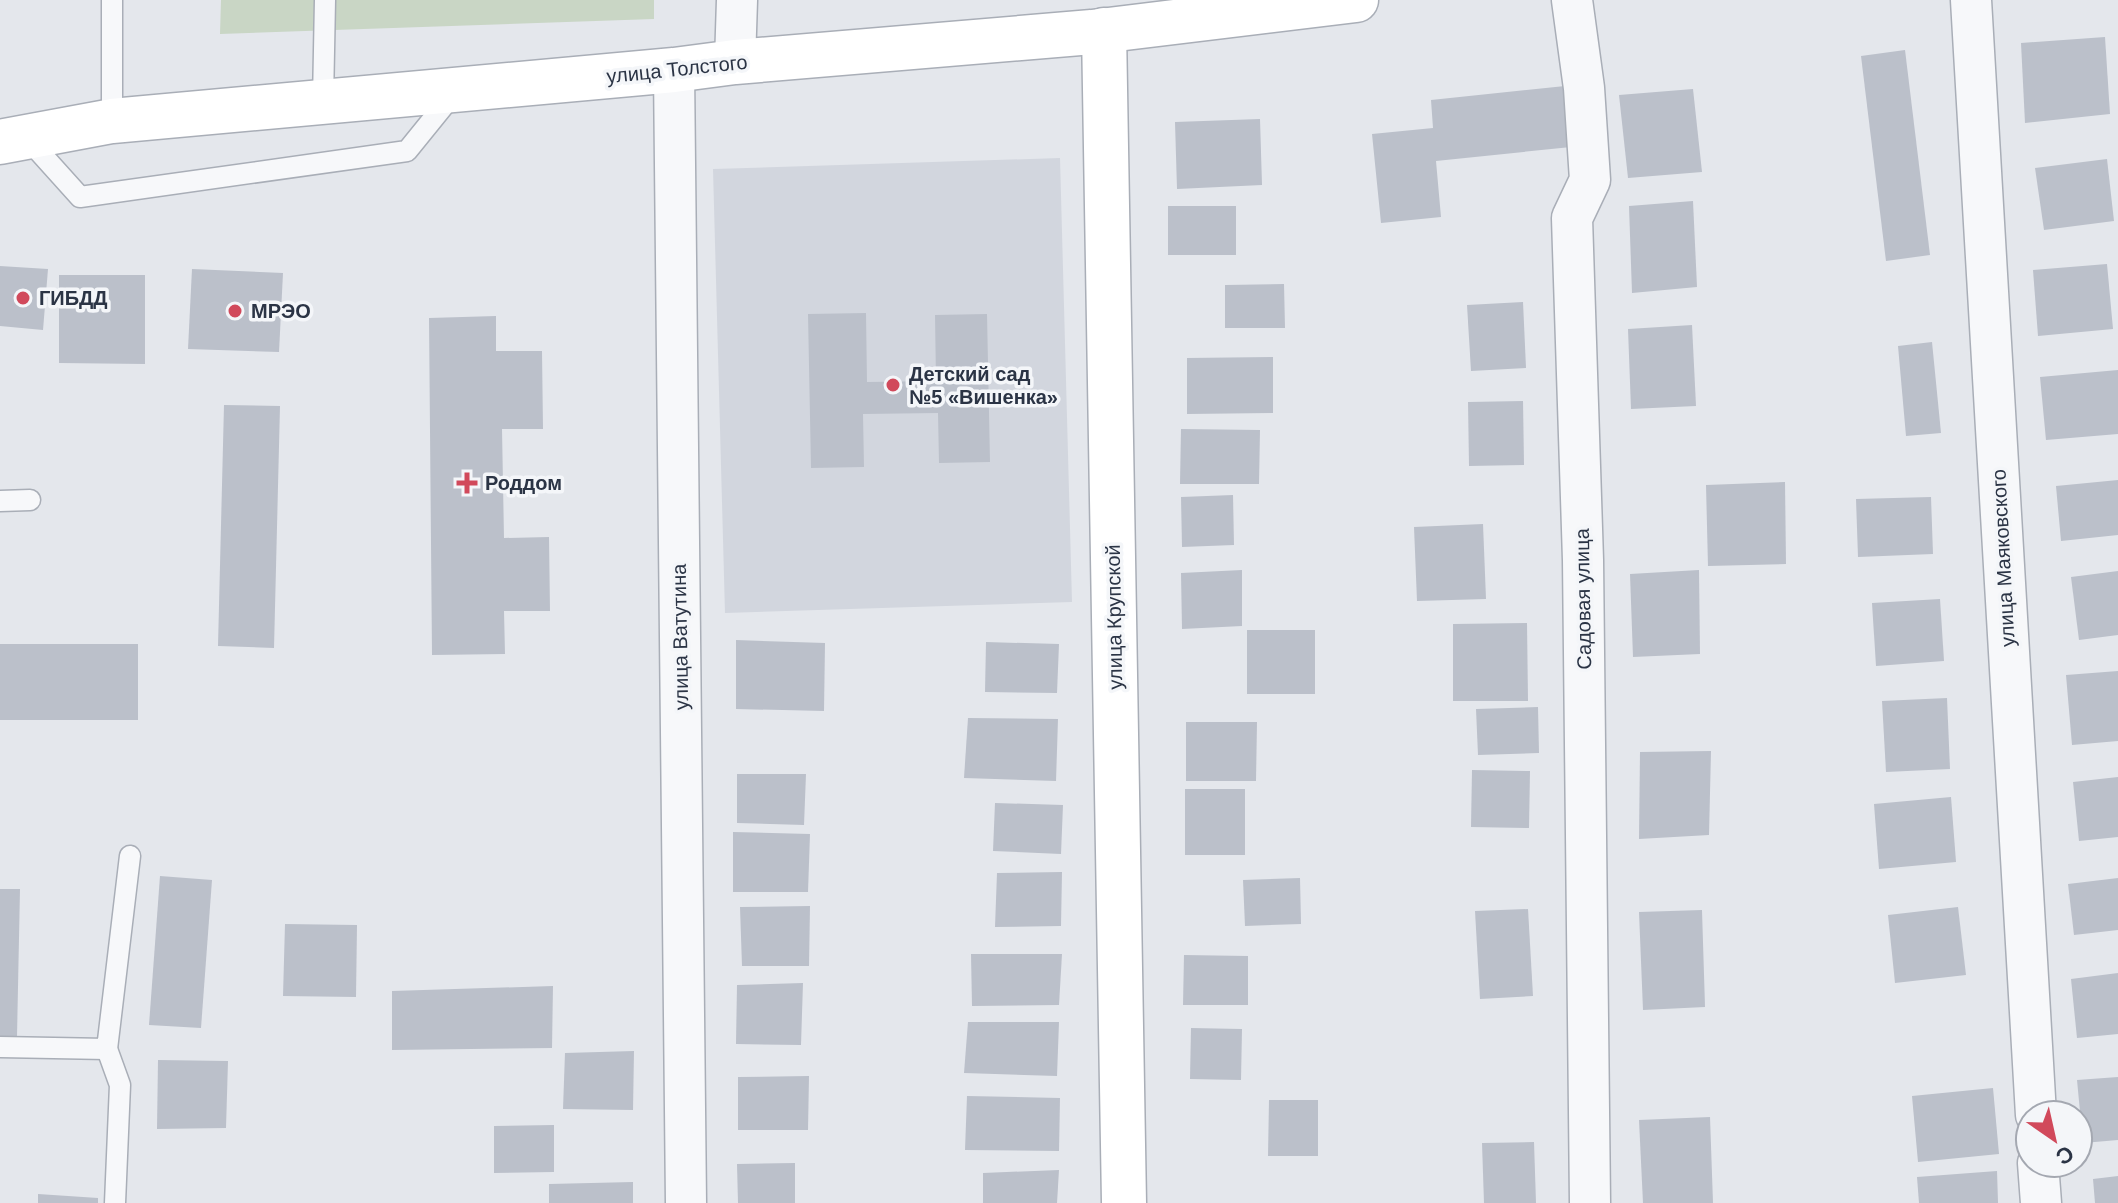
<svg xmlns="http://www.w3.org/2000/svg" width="2118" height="1203" viewBox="0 0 2118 1203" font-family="Arial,sans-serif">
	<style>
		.built { fill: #d2d6de }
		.green { fill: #c9d6c5 }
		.building { fill: #bbc0ca }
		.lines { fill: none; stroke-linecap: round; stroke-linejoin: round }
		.lane-casing { stroke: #a9aeb7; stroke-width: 23 }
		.street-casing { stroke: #a9aeb7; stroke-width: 43 }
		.secondary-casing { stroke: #a9aeb7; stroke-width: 47 }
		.lane { stroke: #f7f8fa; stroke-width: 20 }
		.street { stroke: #f7f8fa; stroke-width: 40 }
		.secondary { stroke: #fff; stroke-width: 44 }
		.poi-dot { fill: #d1495b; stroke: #f4f6f9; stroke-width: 3 }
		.labels { text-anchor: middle; stroke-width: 7; stroke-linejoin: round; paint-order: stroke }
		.street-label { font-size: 20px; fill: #2b3445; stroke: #f4f6f9 }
		.poi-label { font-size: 20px; font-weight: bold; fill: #2b3445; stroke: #f4f6f9; text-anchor: start }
	</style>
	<rect width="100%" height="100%" fill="#e4e7ec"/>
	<path class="built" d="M 1060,158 L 1072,602 L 725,613 L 713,169 Z"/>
	<path class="green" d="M 221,0 L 654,0 L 654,19 L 220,34 Z"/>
	<g class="building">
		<path d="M 2105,37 L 2110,114 L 2025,123 L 2021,43 Z"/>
		<path d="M 1905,50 L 1930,255 L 1886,261 L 1861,56 Z"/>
		<path d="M 1565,86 L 1571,147 L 1436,161 L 1441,217 L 1381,223 L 1372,134 L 1433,128 L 1431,100 Z"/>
		<path d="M 1693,89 L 1702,172 L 1628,178 L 1619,95 Z"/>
		<path d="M 1260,119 L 1262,185 L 1177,189 L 1175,122 Z"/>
		<path d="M 2107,159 L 2114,221 L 2044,230 L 2035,168 Z"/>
		<path d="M 1693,201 L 1697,287 L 1632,293 L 1629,206 Z"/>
		<rect x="1168" y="206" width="68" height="49"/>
		<path d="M 2107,264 L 2113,329 L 2038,336 L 2033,270 Z"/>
		<path d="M 0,266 L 48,269 L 43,330 L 0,326 Z"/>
		<path d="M 192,269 L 283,273 L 279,352 L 188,349 Z"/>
		<path d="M 59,275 L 145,275 L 145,364 L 59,363 Z"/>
		<path d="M 1284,284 L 1285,328 L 1225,328 L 1225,285 Z"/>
		<path d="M 1523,302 L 1526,368 L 1471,371 L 1467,305 Z"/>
		<path d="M 866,313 L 867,382 L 936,381 L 935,315 L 987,314 L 990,462 L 939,463 L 938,413 L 863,414 L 864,467 L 811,468 L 808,314 Z"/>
		<path d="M 496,316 L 496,351 L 542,351 L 543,429 L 502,429 L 504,538 L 549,537 L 550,611 L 504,611 L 505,654 L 432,655 L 429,318 Z"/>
		<path d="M 1692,325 L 1696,406 L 1631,409 L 1628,329 Z"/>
		<path d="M 1932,342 L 1941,433 L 1906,436 L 1898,346 Z"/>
		<path d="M 1273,357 L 1273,413 L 1187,414 L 1187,358 Z"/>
		<path d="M 2118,370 L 2118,434 L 2046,440 L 2040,377 Z"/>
		<path d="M 1523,401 L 1524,465 L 1469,466 L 1468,402 Z"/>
		<path d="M 224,405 L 280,406 L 274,648 L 218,646 Z"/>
		<path d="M 1181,429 L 1260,430 L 1259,484 L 1180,484 Z"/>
		<path d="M 2118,480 L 2118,535 L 2061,541 L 2056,486 Z"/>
		<path d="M 1785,482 L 1786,564 L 1708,566 L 1706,485 Z"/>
		<path d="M 1233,495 L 1234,545 L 1182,547 L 1181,497 Z"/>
		<path d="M 1931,497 L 1933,554 L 1858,557 L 1856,499 Z"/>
		<path d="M 1483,524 L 1486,599 L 1417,601 L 1414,527 Z"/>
		<path d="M 1242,570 L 1242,626 L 1182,629 L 1181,573 Z"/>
		<path d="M 1699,570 L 1700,654 L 1633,657 L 1630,574 Z"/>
		<path d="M 2118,571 L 2118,635 L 2079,640 L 2071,577 Z"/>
		<path d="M 1940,599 L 1944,661 L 1876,666 L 1872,603 Z"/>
		<path d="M 1527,623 L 1528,701 L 1453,701 L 1453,624 Z"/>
		<rect x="1247" y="630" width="68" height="64"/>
		<path d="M 736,640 L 825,643 L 824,711 L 736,709 Z"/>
		<path d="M 986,642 L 1059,644 L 1057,693 L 985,692 Z"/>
		<rect x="0" y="644" width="138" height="76"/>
		<path d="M 2118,671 L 2118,741 L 2072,745 L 2066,675 Z"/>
		<path d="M 1947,698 L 1950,769 L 1886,772 L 1882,701 Z"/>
		<path d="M 1538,707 L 1539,753 L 1478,755 L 1476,709 Z"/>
		<path d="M 968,718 L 1058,719 L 1056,781 L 964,778 Z"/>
		<path d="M 1186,722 L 1257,722 L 1256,781 L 1186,781 Z"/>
		<path d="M 1711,751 L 1709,835 L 1639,839 L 1640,752 Z"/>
		<path d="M 1472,770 L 1530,771 L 1529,828 L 1471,827 Z"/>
		<path d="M 737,774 L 806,774 L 804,825 L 737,823 Z"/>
		<path d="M 2118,777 L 2118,837 L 2079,841 L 2073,782 Z"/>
		<rect x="1185" y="789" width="60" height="66"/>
		<path d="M 1951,797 L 1956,862 L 1879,869 L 1874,804 Z"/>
		<path d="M 995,803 L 1063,805 L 1061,854 L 993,851 Z"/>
		<path d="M 733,832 L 810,834 L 808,892 L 733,892 Z"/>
		<path d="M 1062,872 L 1061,926 L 995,927 L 997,873 Z"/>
		<path d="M 160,876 L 212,880 L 201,1028 L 149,1025 Z"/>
		<path d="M 1300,878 L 1301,924 L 1245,926 L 1243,880 Z"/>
		<path d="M 2118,878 L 2118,930 L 2074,935 L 2068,884 Z"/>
		<path d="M 0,889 L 20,889 L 17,1036 L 0,1036 Z"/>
		<path d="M 810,906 L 809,966 L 742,966 L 740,907 Z"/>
		<path d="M 1958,907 L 1966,975 L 1895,983 L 1888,915 Z"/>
		<path d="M 1528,909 L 1533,996 L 1480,999 L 1475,911 Z"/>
		<path d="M 1702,910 L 1705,1007 L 1643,1010 L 1639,912 Z"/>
		<path d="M 285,924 L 357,925 L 356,997 L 283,996 Z"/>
		<path d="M 971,954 L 1062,954 L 1059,1005 L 972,1006 Z"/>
		<path d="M 1184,955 L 1248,956 L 1248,1005 L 1183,1005 Z"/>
		<path d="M 2118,973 L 2118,1034 L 2077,1038 L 2071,979 Z"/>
		<path d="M 803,983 L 801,1045 L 736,1044 L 737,985 Z"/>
		<path d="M 553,986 L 552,1048 L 392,1050 L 392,991 Z"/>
		<path d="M 968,1022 L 1059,1022 L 1057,1076 L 964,1073 Z"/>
		<path d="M 1191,1028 L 1242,1029 L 1241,1080 L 1190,1079 Z"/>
		<path d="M 634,1051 L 633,1110 L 563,1109 L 565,1053 Z"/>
		<path d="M 158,1060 L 228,1061 L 226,1128 L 157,1129 Z"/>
		<path d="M 809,1076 L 808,1130 L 738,1130 L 738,1077 Z"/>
		<path d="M 2118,1077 L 2118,1140 L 2083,1143 L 2077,1080 Z"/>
		<path d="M 1993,1088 L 1999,1154 L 1918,1162 L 1912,1096 Z"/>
		<path d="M 967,1096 L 1060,1098 L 1059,1151 L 965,1150 Z"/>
		<path d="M 1269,1100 L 1318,1100 L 1318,1156 L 1268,1156 Z"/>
		<path d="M 1710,1117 L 1713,1203 L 1643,1203 L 1639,1120 Z"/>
		<path d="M 554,1125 L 554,1172 L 494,1173 L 494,1126 Z"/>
		<path d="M 1534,1142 L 1536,1203 L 1484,1203 L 1482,1143 Z"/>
		<path d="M 795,1163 L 795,1203 L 738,1203 L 737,1164 Z"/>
		<path d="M 1059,1170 L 1057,1203 L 983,1203 L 983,1173 Z"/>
		<path d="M 1997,1171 L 1998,1203 L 1919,1203 L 1917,1177 Z"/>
		<path d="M 2118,1176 L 2118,1203 L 2095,1203 L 2093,1179 Z"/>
		<path d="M 633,1182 L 633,1203 L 549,1203 L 549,1184 Z"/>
		<path d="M 38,1194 L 98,1198 L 98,1203 L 38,1203 Z"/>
	</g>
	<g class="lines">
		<defs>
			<g id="lane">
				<path d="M 112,0 L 112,121"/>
				<path d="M 323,101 L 325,0"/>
				<path d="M 26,137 L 80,197 L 407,151 L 454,93"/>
				<path d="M 0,501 L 30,500"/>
				<path d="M 0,1047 L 107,1049 L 130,856"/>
				<path d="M 107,1049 L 120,1085 L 115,1203"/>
			</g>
			<g id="street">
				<path d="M 1572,0 L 1584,88 L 1590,180 L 1572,218 L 1583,560 L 1590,1203"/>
				<path d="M 1971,0 L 2036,1115"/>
				<path d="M 735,62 L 737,0"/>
				<path d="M 674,70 L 686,1203"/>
				<path d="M 2038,1163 L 2041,1203"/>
			</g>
			<g id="secondary">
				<path d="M 1104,30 L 1124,1203"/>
				<path d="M 0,142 L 112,121 L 674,70 L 735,62 L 1092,32 L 1356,0"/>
			</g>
		</defs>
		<use href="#lane" class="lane-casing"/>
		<use href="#street" class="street-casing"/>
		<use href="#secondary" class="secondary-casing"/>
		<use href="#lane" class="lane"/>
		<use href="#street" class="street"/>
		<use href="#secondary" class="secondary"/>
	</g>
	<g class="poi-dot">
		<circle cx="23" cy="298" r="8"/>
		<circle cx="235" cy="311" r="8"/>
		<circle cx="893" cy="385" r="8"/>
		<path d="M463 471h8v8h8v8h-8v8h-8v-8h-8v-8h8z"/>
	</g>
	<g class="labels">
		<g class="street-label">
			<text transform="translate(677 69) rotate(-6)" y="7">улица Толстого</text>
			<text transform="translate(2003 558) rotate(-93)" y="7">улица Маяковского</text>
			<text transform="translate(1583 599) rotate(-91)" y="7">Садовая улица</text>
			<text transform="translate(1114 617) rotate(-91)" y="7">улица Крупской</text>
			<text transform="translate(680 637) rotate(-91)" y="7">улица Ватутина</text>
		</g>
		<g class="poi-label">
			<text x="39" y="305">ГИБДД</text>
			<text x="251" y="318">МРЭО</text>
			<text x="909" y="381">Детский сад<tspan x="909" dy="23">№5 «Вишенка»</tspan></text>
			<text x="485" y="490">Роддом</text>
		</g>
	</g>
	<g transform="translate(2054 1139) rotate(146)"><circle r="38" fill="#f4f6f9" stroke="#a4a8b1" stroke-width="2"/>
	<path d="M0-6L14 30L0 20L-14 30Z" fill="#d1495b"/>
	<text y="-12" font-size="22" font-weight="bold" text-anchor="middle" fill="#2b3445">С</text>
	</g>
</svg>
